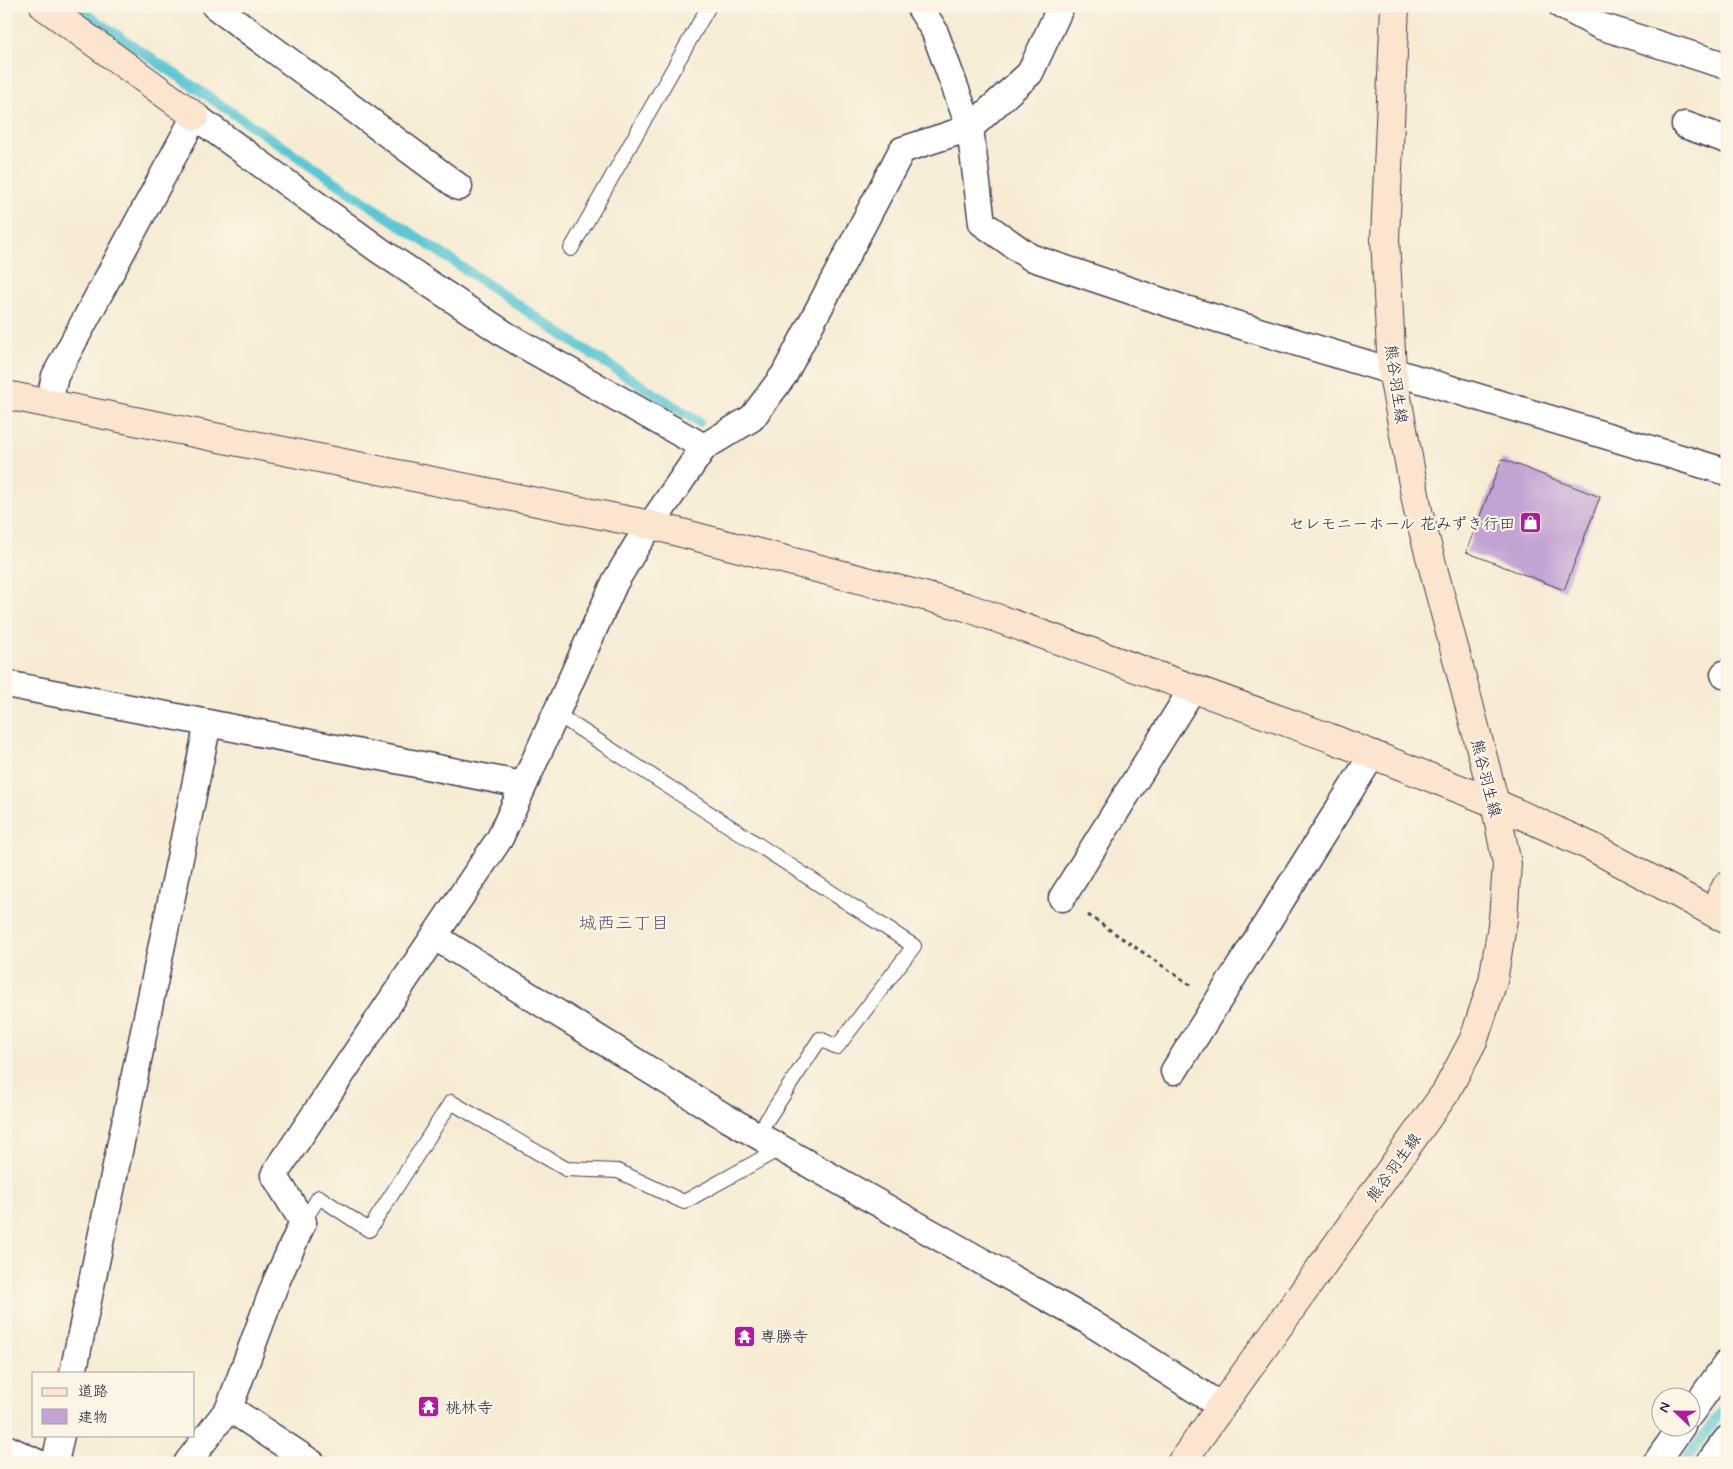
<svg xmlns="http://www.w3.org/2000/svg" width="1733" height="1469" viewBox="0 0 1733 1469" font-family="Mynerve,'Klee One',sans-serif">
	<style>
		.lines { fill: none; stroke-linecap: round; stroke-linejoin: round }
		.stream { stroke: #5cc8d5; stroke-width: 10 }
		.building { fill: #c2a4d4 }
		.lane-casing { stroke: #424052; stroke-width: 16 }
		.street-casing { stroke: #424052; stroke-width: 29 }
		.secondary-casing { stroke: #424052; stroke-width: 30 }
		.path { stroke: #424052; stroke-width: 3; stroke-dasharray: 4 4; stroke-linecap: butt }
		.lane { stroke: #fff; stroke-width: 14 }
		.street { stroke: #fff; stroke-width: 26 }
		.secondary { stroke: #fbe5cf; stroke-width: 28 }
		.labels { text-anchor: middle; stroke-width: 4.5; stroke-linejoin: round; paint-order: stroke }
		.street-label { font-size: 16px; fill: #22223b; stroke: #fcf5e5 }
		.poi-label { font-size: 16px; fill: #22223b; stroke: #fcf5e5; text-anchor: start }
		.neighbourhood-label { font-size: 18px; fill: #5a5071; stroke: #fcf5e5 }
	</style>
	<rect width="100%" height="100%" fill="#fcf5e5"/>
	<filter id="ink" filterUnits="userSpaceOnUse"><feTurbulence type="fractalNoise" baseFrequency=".02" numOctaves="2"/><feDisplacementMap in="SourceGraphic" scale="10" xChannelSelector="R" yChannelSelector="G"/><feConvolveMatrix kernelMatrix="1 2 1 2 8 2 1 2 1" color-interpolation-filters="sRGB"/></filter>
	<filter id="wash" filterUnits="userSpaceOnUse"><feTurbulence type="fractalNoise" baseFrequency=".0096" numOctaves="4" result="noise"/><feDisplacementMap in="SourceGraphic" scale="20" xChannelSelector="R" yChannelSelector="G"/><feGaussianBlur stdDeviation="1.12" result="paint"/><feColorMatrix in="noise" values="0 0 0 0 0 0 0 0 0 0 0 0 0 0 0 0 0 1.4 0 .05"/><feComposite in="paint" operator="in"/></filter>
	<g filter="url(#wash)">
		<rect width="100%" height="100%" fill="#f7ebd3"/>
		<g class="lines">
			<g class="stream">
				<path d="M 74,6 L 579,346 L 699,422"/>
				<path d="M 1684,1463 L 1727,1404"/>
			</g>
		</g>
		<g id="blocks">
			<path class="building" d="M 1502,459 L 1600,497 L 1564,590 L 1466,552 Z"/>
		</g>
	</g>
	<g filter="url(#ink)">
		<use href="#blocks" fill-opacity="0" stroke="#424052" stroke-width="1"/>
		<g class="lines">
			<defs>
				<g id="lane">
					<path d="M 571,249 L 709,6"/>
					<path d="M 555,713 L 914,946 L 837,1047 L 820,1039 L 757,1135"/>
					<path d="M 303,1222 L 319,1197 L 369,1230 L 451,1102 L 566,1169 L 618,1171 L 684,1202 L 781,1148"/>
				</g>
				<g id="street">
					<path d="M 215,6 L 459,187"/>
					<path d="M 919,6 L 934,30 L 970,128 L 982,223 L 1030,257 L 1182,308 L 1727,472"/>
					<path d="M 1562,6 L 1600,26 L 1727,66"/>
					<path d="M 1685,125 L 1727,140"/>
					<path d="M 49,403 L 55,376 L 195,116 L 379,250 L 506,335 L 704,447"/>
					<path d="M 1724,674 L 1727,676"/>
					<path d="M 6,684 L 208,723"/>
					<path d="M 1062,898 L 1193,688"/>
					<path d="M 435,937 L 725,1117 L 1088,1321 L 1221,1406"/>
					<path d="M 1174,1071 L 1373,754"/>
					<path d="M 73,1373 L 208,723 L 523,785"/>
					<path d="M 229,1408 L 312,1463"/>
					<path d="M 1690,1414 L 1727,1363"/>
					<path d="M 6,1448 L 38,1463"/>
					<path d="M 55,1463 L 61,1435"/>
					<path d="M 187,1463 L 229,1408 L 276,1282 L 303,1222 L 274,1175 L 500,838 L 615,582 L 637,545 L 704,447 L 752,418 L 784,375 L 902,150 L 970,128 L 1030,73 L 1061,6"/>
					<path d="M 1656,1463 L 1682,1426"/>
					<path d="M 1709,1463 L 1727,1439"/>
				</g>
				<g id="secondary">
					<path d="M 44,6 L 195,116"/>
					<path d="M 6,395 L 651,525 L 966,607 L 1328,737 L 1495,803 L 1592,847 L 1727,920"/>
					<path d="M 1713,912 L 1727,885"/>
					<path d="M 1181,1463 L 1446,1092 L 1474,1039 L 1493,981 L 1503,919 L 1507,864 L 1495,803 L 1418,511 L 1392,370 L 1385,239 L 1395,6"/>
				</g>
			</defs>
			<use href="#lane" class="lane-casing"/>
			<use href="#street" class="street-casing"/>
			<use href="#secondary" class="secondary-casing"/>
			<path class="path" d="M 1088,915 L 1192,986"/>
			<use href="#lane" class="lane"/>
			<use href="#street" class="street"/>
			<use href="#secondary" class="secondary"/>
		</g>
	</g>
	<defs>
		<symbol id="shop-square" viewBox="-11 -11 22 22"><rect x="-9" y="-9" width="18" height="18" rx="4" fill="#b5179e" stroke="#fcf5e5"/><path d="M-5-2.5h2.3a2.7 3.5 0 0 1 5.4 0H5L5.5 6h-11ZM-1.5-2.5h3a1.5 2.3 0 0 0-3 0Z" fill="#fff"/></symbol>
		<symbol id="temple-square" viewBox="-11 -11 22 22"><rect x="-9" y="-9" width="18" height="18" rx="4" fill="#b5179e" stroke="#fcf5e5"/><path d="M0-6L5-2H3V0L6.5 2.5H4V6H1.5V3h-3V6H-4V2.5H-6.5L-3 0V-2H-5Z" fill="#fff"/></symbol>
	</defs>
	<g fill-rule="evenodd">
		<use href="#shop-square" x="1518" y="510" width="25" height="25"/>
		<use href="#temple-square" x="732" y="1324" width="25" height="25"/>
		<use href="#temple-square" x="416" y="1394" width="25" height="25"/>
	</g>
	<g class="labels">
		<g class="street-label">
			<text transform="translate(1397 384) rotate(82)" y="6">熊谷羽生線</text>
			<text transform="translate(1487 778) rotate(76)" y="6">熊谷羽生線</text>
			<text transform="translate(1393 1167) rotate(-54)" y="6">熊谷羽生線</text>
		</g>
		<g class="poi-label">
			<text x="1515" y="529" text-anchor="end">セレモニーホール 花みずき行田</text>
			<text x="760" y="1342">専勝寺</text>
			<text x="445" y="1413">桃林寺</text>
		</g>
		<g class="neighbourhood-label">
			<text x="624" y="929">城西三丁目</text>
		</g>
	</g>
	<rect width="1733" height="1469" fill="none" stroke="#fcf5e5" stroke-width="25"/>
	<rect x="32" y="1372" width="162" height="65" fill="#fcf5e5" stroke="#a5a1a1"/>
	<rect x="42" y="1388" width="25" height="8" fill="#fbe5cf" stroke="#a5a1a1"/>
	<text x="78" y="1396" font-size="15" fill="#22223b">道路</text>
	<rect x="42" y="1409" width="25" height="15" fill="#c2a4d4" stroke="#a5a1a1"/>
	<text x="78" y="1422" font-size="15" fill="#22223b">建物</text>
	<g transform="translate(1676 1412) rotate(292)"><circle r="24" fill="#fcf5e5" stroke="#a5a1a1"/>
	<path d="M0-4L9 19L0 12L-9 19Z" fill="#b5179e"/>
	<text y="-8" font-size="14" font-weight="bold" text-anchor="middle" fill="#22223b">N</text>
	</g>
</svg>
